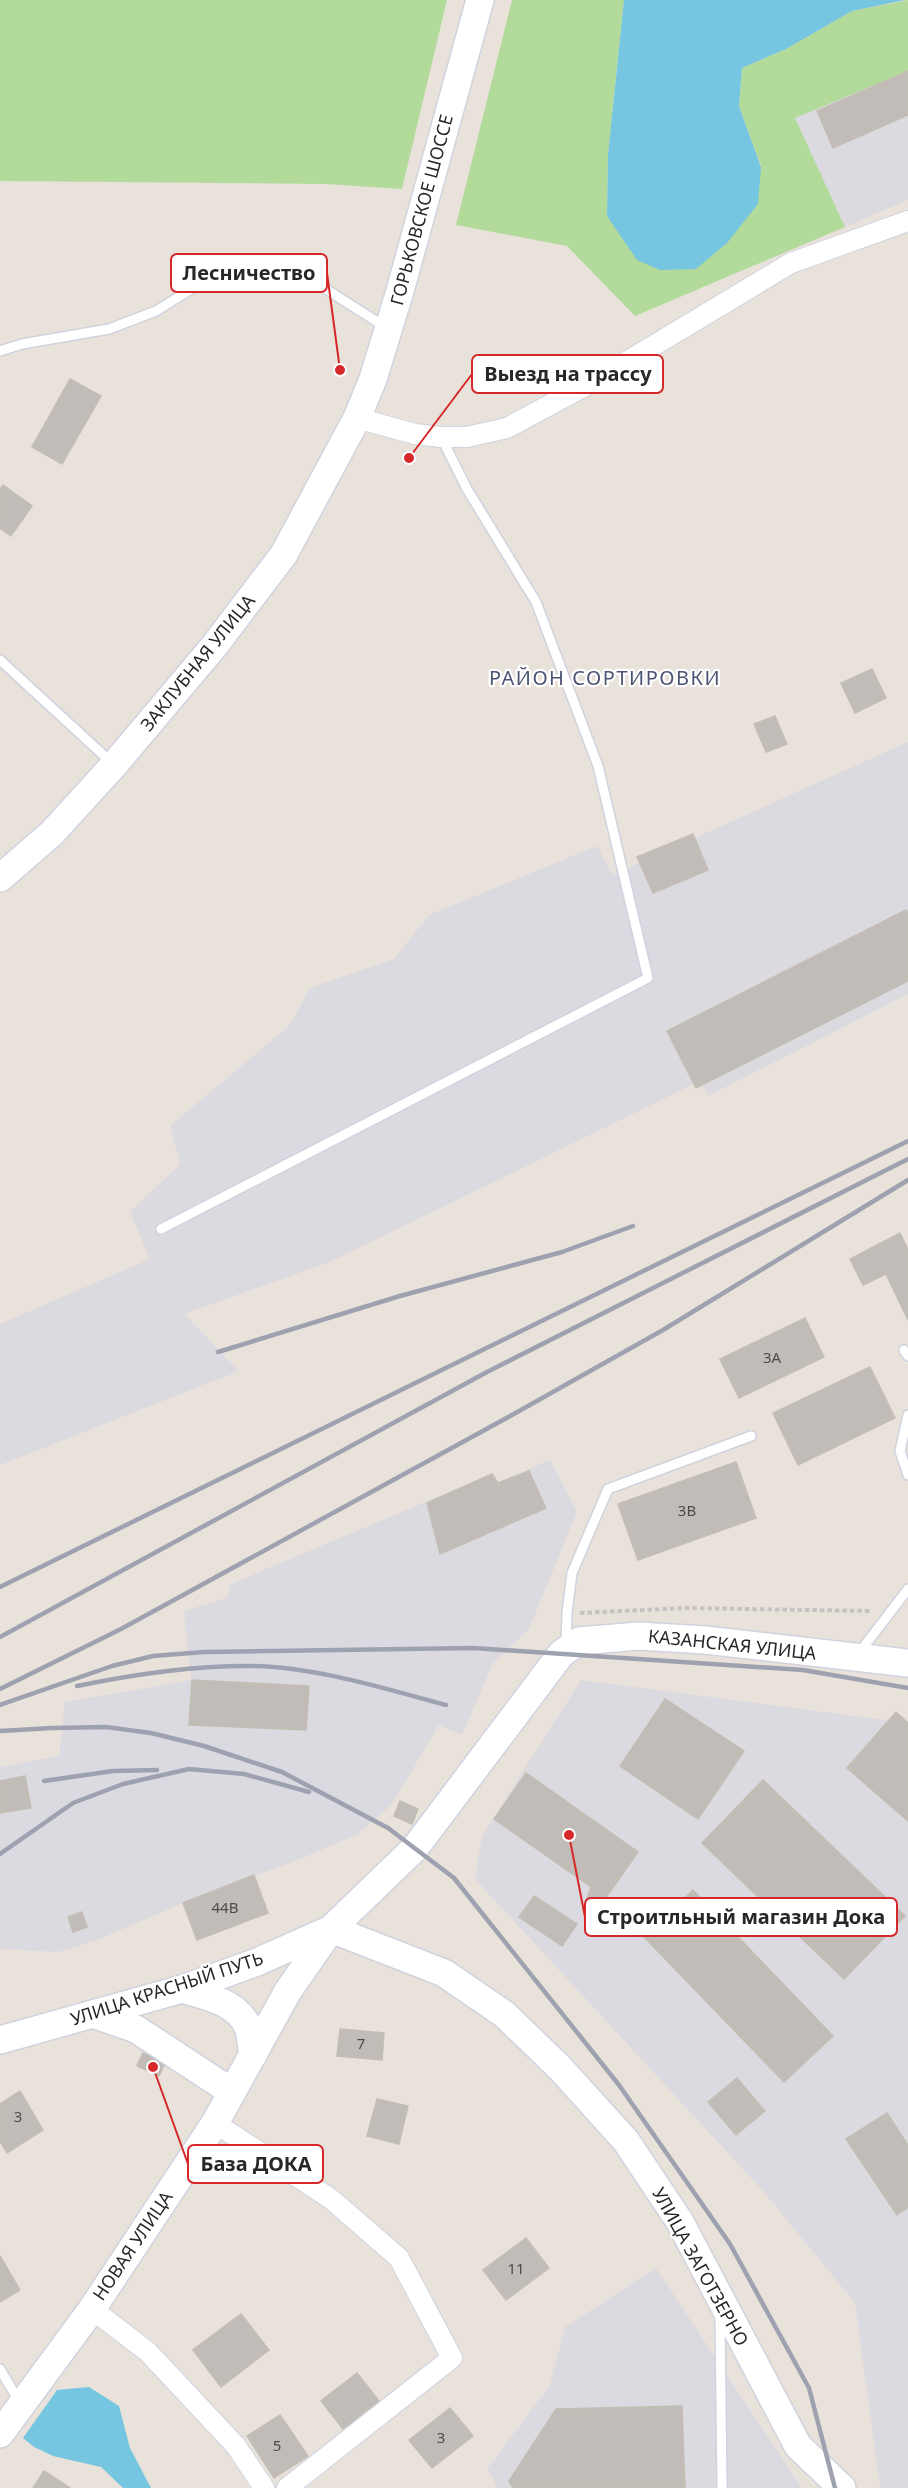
<svg xmlns="http://www.w3.org/2000/svg" width="908" height="2488" viewBox="0 0 908 2488" font-family="'Noto Sans',sans-serif">
	<style>
		.industrial { fill: #dcdae1 }
		.green { fill: #b1da9b }
		.water { fill: #76c5e1 }
		.building { fill: #c1bcb7; stroke: #c3beb4; stroke-width: 1.5 }
		.lines { fill: none; stroke-linecap: round; stroke-linejoin: round }
		.lane-casing { stroke: #d0d3df; stroke-width: 12 }
		.street-casing { stroke: #d0d3df; stroke-width: 22 }
		.secondary-casing { stroke: #d0d3df; stroke-width: 30 }
		.path { stroke: #c3c3c3; stroke-width: 4; stroke-dasharray: 4.5 3; stroke-linecap: butt }
		.lane { stroke: #fff; stroke-width: 9 }
		.street { stroke: #fff; stroke-width: 20 }
		.secondary { stroke: #fff; stroke-width: 27 }
		.rail { stroke: #9ea1b0; stroke-width: 4.5 }
		.labels { text-anchor: middle; stroke-width: 4.5; stroke-linejoin: round; paint-order: stroke }
		.number-label { font-size: 15px; fill: #4e4c4b }
		.street-label { font-size: 18px; fill: #272727; stroke: #fff }
		.neighbourhood-label { font-size: 20px; letter-spacing: 1.5px; fill: #4d5473; stroke: #fff }
		.leader { fill: none; stroke: #d62828; stroke-width: 2 }
		.callout-dot { fill: #d62828; stroke: #fff; stroke-width: 2 }
		.callout { fill: #fff; stroke: #d62828; stroke-width: 2 }
		.callout-label { font-size: 20px; text-anchor: middle; font-weight: bold; fill: #272727 }
	</style>
	<rect width="100%" height="100%" fill="#e9e2da"/>
	<g class="industrial">
		<path d="M 908,71 L 908,200 L 845,227 L 794,118 Z"/>
		<path d="M 908,742 L 908,994 L 708,1096 L 700,1081 L 330,1262 L 184,1314 L 239,1371 L 0,1465 L 0,1324 L 150,1259 L 130,1212 L 180,1164 L 170,1126 L 290,1025 L 310,988 L 394,959 L 429,915 L 597,846 L 613,875 Z"/>
		<path d="M 550,1460 L 577,1512 L 529,1629 L 493,1663 L 462,1735 L 439,1725 L 392,1804 L 358,1834 L 300,1859 L 183,1903 L 97,1940 L 58,1952 L 0,1949 L 0,1767 L 59,1756 L 65,1702 L 191,1680 L 184,1611 L 227,1598 L 231,1584 L 492,1474 L 499,1482 Z"/>
		<path d="M 581,1680 L 908,1723 L 908,2488 L 880,2488 L 855,2303 L 764,2192 L 475,1879 L 482,1836 Z"/>
		<path d="M 656,2268 L 802,2488 L 498,2488 L 487,2469 L 550,2385 L 565,2327 Z"/>
	</g>
	<g class="green">
		<path d="M 0,0 L 447,0 L 402,189 L 326,184 L 0,181 Z"/>
		<path d="M 512,0 L 624,0 L 608,155 L 607,216 L 761,166 L 739,106 L 742,68 L 786,49 L 852,11 L 908,0 L 908,71 L 795,118 L 845,227 L 635,316 L 567,246 L 456,225 Z"/>
	</g>
	<g class="water">
		<path d="M 624,0 L 905,0 L 852,11 L 786,49 L 742,68 L 739,106 L 761,167 L 758,204 L 727,243 L 696,269 L 660,270 L 637,260 L 607,216 L 608,155 Z"/>
		<path d="M 89,2387 L 119,2406 L 130,2448 L 151,2488 L 123,2488 L 101,2467 L 53,2456 L 34,2447 L 23,2438 L 57,2390 Z"/>
	</g>
	<g class="building">
		<path d="M 908,71 L 908,115 L 833,148 L 817,111 Z"/>
		<path d="M 70,379 L 101,396 L 62,464 L 32,447 Z"/>
		<path d="M 3,485 L 32,506 L 11,536 L 0,528 L 0,490 Z"/>
		<path d="M 872,669 L 886,698 L 855,713 L 841,683 Z"/>
		<path d="M 775,716 L 787,744 L 766,752 L 754,724 Z"/>
		<path d="M 693,834 L 708,870 L 653,893 L 637,857 Z"/>
		<path d="M 906,910 L 908,913 L 908,981 L 696,1088 L 667,1031 Z"/>
		<path d="M 900,1233 L 908,1250 L 908,1320 L 886,1274 L 863,1285 L 850,1259 Z"/>
		<path d="M 805,1318 L 824,1357 L 739,1398 L 720,1359 Z"/>
		<path d="M 870,1367 L 895,1418 L 798,1465 L 773,1413 Z"/>
		<path d="M 736,1462 L 756,1518 L 638,1560 L 618,1504 Z"/>
		<path d="M 529,1471 L 546,1508 L 440,1554 L 427,1503 L 492,1474 L 498,1483 Z"/>
		<path d="M 192,1680 L 309,1686 L 306,1730 L 189,1725 Z"/>
		<path d="M 665,1699 L 744,1751 L 698,1819 L 620,1766 Z"/>
		<path d="M 896,1712 L 908,1723 L 908,1821 L 847,1768 Z"/>
		<path d="M 526,1773 L 638,1852 L 598,1909 L 586,1901 L 591,1887 L 494,1819 Z"/>
		<path d="M 25,1776 L 31,1808 L 0,1813 L 0,1781 Z"/>
		<path d="M 763,1780 L 905,1916 L 844,1979 L 702,1843 Z"/>
		<path d="M 400,1801 L 418,1809 L 412,1824 L 394,1816 Z"/>
		<path d="M 254,1875 L 268,1913 L 197,1940 L 183,1903 Z"/>
		<path d="M 693,1890 L 833,2036 L 784,2082 L 644,1937 Z"/>
		<path d="M 534,1896 L 577,1924 L 562,1946 L 519,1917 Z"/>
		<path d="M 82,1912 L 87,1927 L 73,1932 L 68,1917 Z"/>
		<path d="M 340,2029 L 384,2033 L 382,2060 L 337,2056 Z"/>
		<path d="M 143,2053 L 165,2063 L 159,2076 L 137,2066 Z"/>
		<path d="M 737,2078 L 765,2111 L 736,2135 L 708,2102 Z"/>
		<path d="M 20,2091 L 43,2130 L 7,2153 L 0,2141 L 0,2104 Z"/>
		<path d="M 377,2099 L 408,2106 L 399,2144 L 367,2136 Z"/>
		<path d="M 887,2113 L 908,2145 L 908,2207 L 897,2215 L 846,2139 Z"/>
		<path d="M 526,2238 L 549,2268 L 506,2300 L 483,2270 Z"/>
		<path d="M 0,2256 L 20,2290 L 0,2302 Z"/>
		<path d="M 241,2314 L 269,2350 L 221,2387 L 193,2350 Z"/>
		<path d="M 357,2373 L 379,2401 L 343,2429 L 321,2401 Z"/>
		<path d="M 682,2406 L 685,2488 L 513,2488 L 509,2481 L 556,2409 Z"/>
		<path d="M 450,2408 L 473,2436 L 432,2468 L 409,2440 Z"/>
		<path d="M 280,2415 L 308,2456 L 274,2478 L 247,2436 Z"/>
		<path d="M 44,2471 L 70,2488 L 33,2488 Z"/>
	</g>
	<g class="lines">
		<defs>
			<g id="lane">
				<path d="M 0,351 L 22,344 L 109,329 L 156,311 L 222,270 L 263,265 L 276,266 L 310,279 L 387,328"/>
				<path d="M 0,660 L 112,763"/>
				<path d="M 161,1229 L 648,978 L 598,766 L 536,602 L 467,489 L 441,437"/>
				<path d="M 904,1350 L 908,1356"/>
				<path d="M 908,1415 L 900,1451 L 908,1475"/>
				<path d="M 566,1646 L 567,1613 L 572,1573 L 608,1489 L 751,1436"/>
				<path d="M 859,1653 L 908,1589"/>
				<path d="M 720,2316 L 722,2488"/>
				<path d="M 0,2369 L 20,2403"/>
			</g>
			<g id="street">
				<path d="M 357,418 L 415,434 L 441,437 L 467,437 L 507,428 L 598,379 L 791,263 L 908,221"/>
				<path d="M 215,2123 L 331,2199 L 399,2258 L 452,2358 L 287,2488"/>
				<path d="M 92,2309 L 148,2352 L 236,2446 L 264,2488"/>
			</g>
			<g id="secondary">
				<path d="M 0,878 L 52,833 L 114,765 L 215,645 L 284,554 L 357,418 L 373,379 L 400,291 L 480,0"/>
				<path d="M 182,1989 C 206,1996 237,2002 248,2027 C 251,2035 251,2046 253,2055"/>
				<path d="M 93,2014 L 136,2029 L 232,2092"/>
				<path d="M 0,2040 L 182,1989 L 257,1962 L 331,1929 L 415,1848 L 561,1654 L 579,1641 L 639,1636 L 705,1640 L 908,1663"/>
				<path d="M 0,2434 L 92,2309 L 215,2123 L 288,1991 L 331,1929 L 444,1973 L 504,2014 L 560,2068 L 626,2141 L 680,2222 L 798,2446 L 842,2488"/>
			</g>
		</defs>
		<use href="#lane" class="lane-casing"/>
		<use href="#street" class="street-casing"/>
		<use href="#secondary" class="secondary-casing"/>
		<path class="path" d="M 580,1613 L 685,1608 L 872,1611"/>
		<use href="#lane" class="lane"/>
		<use href="#street" class="street"/>
		<use href="#secondary" class="secondary"/>
		<g class="rail">
			<path d="M 218,1352 L 400,1296 L 562,1252 L 633,1226"/>
			<path d="M 0,1587 L 908,1141"/>
			<path d="M 0,1637 L 487,1372 L 908,1159"/>
			<path d="M 77,1686 C 135,1674 194,1665 254,1666 C 316,1667 386,1689 446,1705"/>
			<path d="M 0,1689 L 121,1629 L 512,1415 L 663,1330 L 908,1180"/>
			<path d="M 0,1705 L 112,1666 L 153,1656 L 204,1652 L 473,1648 L 803,1670 L 908,1688"/>
			<path d="M 0,1731 L 52,1728 L 106,1727 L 151,1733 L 204,1746 L 282,1772 L 388,1828 L 454,1878 L 619,2085 L 730,2244 L 809,2388 L 835,2488"/>
			<path d="M 44,1781 L 113,1771 L 157,1770"/>
			<path d="M 0,1854 L 73,1803 L 123,1784 L 189,1769 L 244,1774 L 309,1792"/>
		</g>
	</g>
	<g class="labels">
		<g class="number-label">
			<text x="772" y="1363">3А</text>
			<text x="687" y="1516">3В</text>
			<text x="225" y="1913">44В</text>
			<text x="361" y="2049">7</text>
			<text x="18" y="2122">3</text>
			<text x="516" y="2274">11</text>
			<text x="441" y="2443">3</text>
			<text x="277" y="2451">5</text>
		</g>
		<g class="street-label">
			<text transform="translate(422 210) rotate(-75)" y="6">ГОРЬКОВСКОЕ ШОССЕ</text>
			<text transform="translate(198 663) rotate(-51)" y="6">ЗАКЛУБНАЯ УЛИЦА</text>
			<text transform="translate(732 1645) rotate(6)" y="6">КАЗАНСКАЯ УЛИЦА</text>
			<text transform="translate(167 1989) rotate(-18)" y="6">УЛИЦА КРАСНЫЙ ПУТЬ</text>
			<text transform="translate(133 2246) rotate(-56)" y="6">НОВАЯ УЛИЦА</text>
			<text transform="translate(700 2267) rotate(61)" y="6">УЛИЦА ЗАГОТЗЕРНО</text>
		</g>
		<g class="neighbourhood-label">
			<text x="605" y="685">РАЙОН СОРТИРОВКИ</text>
		</g>
	</g>
	<path class="leader" d="M340 370L327 273M409 458L472 374M569 1835L585 1917M153 2067L188 2164"/>
	<g class="callout-dot">
		<circle cx="340" cy="370" r="6"/>
		<circle cx="409" cy="458" r="6"/>
		<circle cx="569" cy="1835" r="6"/>
		<circle cx="153" cy="2067" r="6"/>
	</g>
	<g class="callout">
		<rect x="171" y="254" width="156" height="38" rx="6"/>
		<rect x="472" y="355" width="191" height="38" rx="6"/>
		<rect x="585" y="1898" width="312" height="38" rx="6"/>
		<rect x="188" y="2145" width="135" height="38" rx="6"/>
	</g>
	<g class="callout-label">
		<text x="249" y="280">Лесничество</text>
		<text x="568" y="381">Выезд на трассу</text>
		<text x="741" y="1924">Строитльный магазин Дока</text>
		<text x="256" y="2171">База ДОКА</text>
	</g>
</svg>
